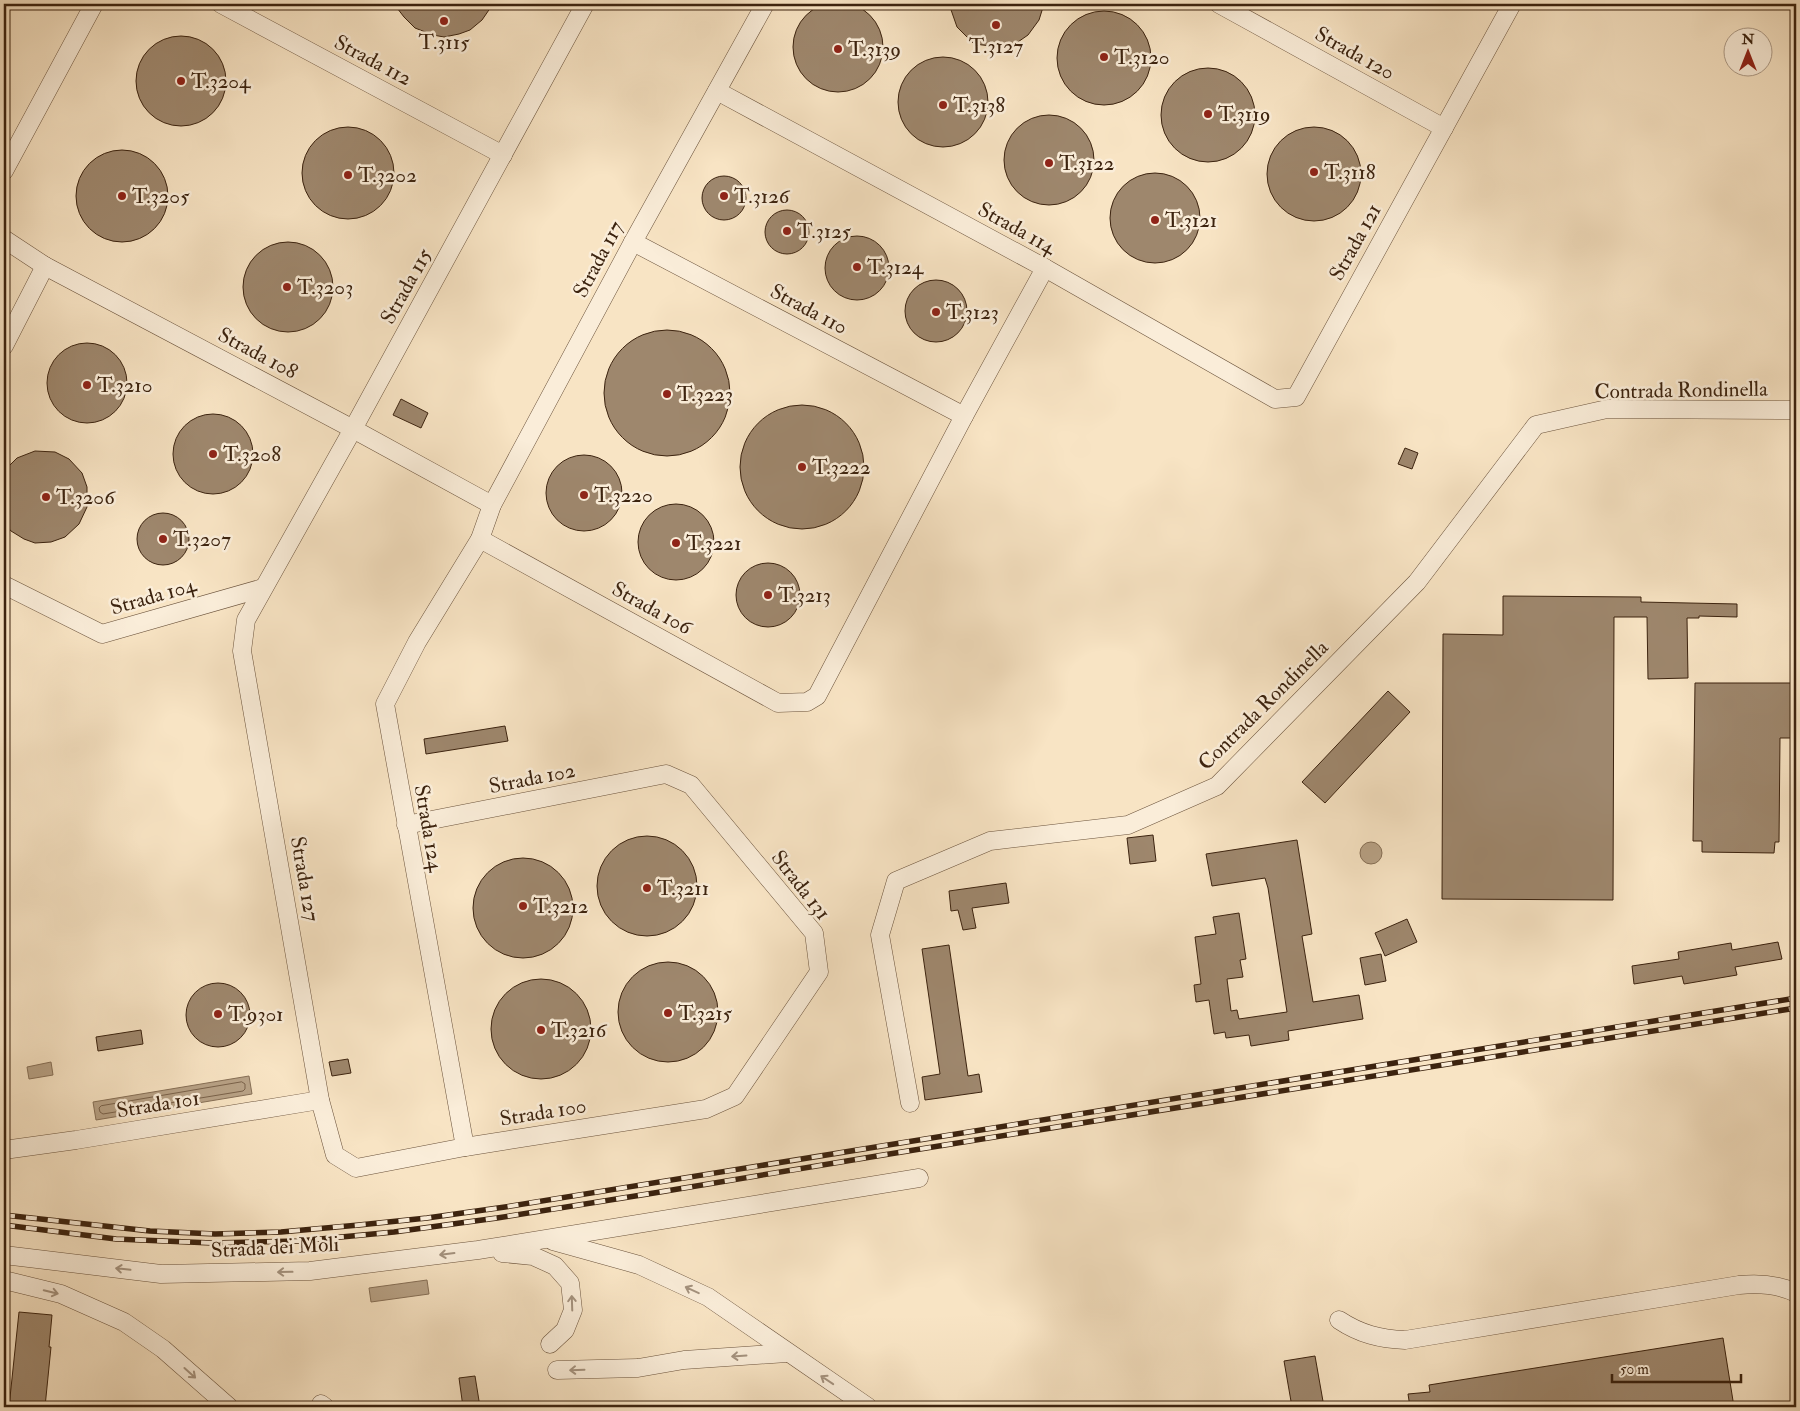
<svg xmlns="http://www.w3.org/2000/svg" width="1800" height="1411" viewBox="0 0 1800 1411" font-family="'IM FELL Double Pica',serif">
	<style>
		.water { fill: #b8a286; stroke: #866f56 }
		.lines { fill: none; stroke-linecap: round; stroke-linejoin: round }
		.shore { stroke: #7a624a; stroke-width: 1 }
		.building { fill: #9e876d; stroke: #3c230f }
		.minor-casing { stroke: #6b533c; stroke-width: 19 }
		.minor { stroke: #faedd9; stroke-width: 18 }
		.rail-casing { stroke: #3c230f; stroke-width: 5.5 }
		.rail { stroke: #faedd9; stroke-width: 4; stroke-dasharray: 11; stroke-linecap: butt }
		.oneway { stroke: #a4927e }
		.poi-dot { fill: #8f2418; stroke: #faedd9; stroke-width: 2 }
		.labels { text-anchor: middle; stroke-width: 5; stroke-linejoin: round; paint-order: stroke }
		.poi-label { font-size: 21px; fill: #3c230f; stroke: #faedd9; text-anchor: start }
		.street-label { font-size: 21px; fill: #3c230f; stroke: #faedd9 }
	</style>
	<rect width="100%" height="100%" fill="#f8e4c4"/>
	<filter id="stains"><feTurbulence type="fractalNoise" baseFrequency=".004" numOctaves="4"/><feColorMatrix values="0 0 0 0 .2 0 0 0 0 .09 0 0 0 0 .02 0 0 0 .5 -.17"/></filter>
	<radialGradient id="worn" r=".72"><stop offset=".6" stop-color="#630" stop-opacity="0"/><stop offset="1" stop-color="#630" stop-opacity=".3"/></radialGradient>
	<g class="water">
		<circle cx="1371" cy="853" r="11"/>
		<path d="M 51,1062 L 53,1075 L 29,1079 L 27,1067 Z"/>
		<path d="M 249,1076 L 252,1094 L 96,1120 L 93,1102 Z"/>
		<path d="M 427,1280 L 429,1294 L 371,1302 L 369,1288 Z"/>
	</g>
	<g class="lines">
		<path class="shore" d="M 242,1082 L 245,1084 L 245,1089 L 243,1091 L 103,1114 L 100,1112 L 99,1108 L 101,1106 Z"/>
	</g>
	<g class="building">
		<circle cx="838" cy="47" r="45"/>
		<path d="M 394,4 L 493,4 L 482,20 L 470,30 L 459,34 L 444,37 L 433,35 L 415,28 L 404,17 Z"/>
		<path d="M 949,4 L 1044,4 L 1039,20 L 1028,35 L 1015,44 L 1000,47 L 974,44 L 957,27 Z"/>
		<circle cx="1104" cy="58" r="47"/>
		<circle cx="181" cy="81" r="45"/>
		<circle cx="943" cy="102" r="45"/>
		<circle cx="1208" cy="115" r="47"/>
		<circle cx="1049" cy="160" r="45"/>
		<circle cx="348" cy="173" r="46"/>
		<circle cx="1314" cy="174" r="47"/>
		<circle cx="122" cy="196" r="46"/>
		<circle cx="1155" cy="218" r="45"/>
		<circle cx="724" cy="198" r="22"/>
		<circle cx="787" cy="232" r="22"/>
		<circle cx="857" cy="268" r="32"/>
		<circle cx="288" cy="287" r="45"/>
		<circle cx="936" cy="311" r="31"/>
		<circle cx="667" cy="393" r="63"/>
		<circle cx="87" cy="383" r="40"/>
		<path d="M 401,399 L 428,413 L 421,428 L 393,415 Z"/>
		<circle cx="802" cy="467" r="62"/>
		<circle cx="213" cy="454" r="40"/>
		<path d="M 1405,448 L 1418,453 L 1412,469 L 1398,464 Z"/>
		<path d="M 35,451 L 55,452 L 69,459 L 82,473 L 87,487 L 87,507 L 79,524 L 65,537 L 51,542 L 35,543 L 24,539 L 11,531 L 4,523 L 4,471 L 17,458 Z"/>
		<circle cx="584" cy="493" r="38"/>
		<circle cx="676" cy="542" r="38"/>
		<circle cx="163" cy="539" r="26"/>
		<circle cx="768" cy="595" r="32"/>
		<path d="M 1503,596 L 1641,597 L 1641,602 L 1737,604 L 1737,617 L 1699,616 L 1699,618 L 1687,618 L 1688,678 L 1648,679 L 1647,617 L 1614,617 L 1613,900 L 1442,899 L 1443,634 L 1503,635 Z"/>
		<path d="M 1695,683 L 1796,683 L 1796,738 L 1780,738 L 1779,842 L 1775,842 L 1774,853 L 1702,852 L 1702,841 L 1693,841 Z"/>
		<path d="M 1388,691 L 1410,712 L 1325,803 L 1302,782 Z"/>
		<path d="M 505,726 L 508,741 L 426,754 L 424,739 Z"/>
		<path d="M 1153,835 L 1156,861 L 1130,864 L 1127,838 Z"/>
		<circle cx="647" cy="886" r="50"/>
		<path d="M 1297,840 L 1312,934 L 1302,936 L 1313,1002 L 1359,995 L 1363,1019 L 1288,1031 L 1289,1040 L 1251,1046 L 1249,1035 L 1226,1038 L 1225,1032 L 1214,1034 L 1209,1000 L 1196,1002 L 1194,985 L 1201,984 L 1195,937 L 1216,934 L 1213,917 L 1239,913 L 1246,959 L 1240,960 L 1243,977 L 1227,979 L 1231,1011 L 1237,1010 L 1239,1019 L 1287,1012 L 1268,888 L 1265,878 L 1212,886 L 1206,854 Z"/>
		<circle cx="523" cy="908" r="50"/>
		<path d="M 1006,883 L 1009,903 L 972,908 L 976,928 L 963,930 L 958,910 L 951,911 L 949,891 Z"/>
		<path d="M 1407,919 L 1417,942 L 1385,956 L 1375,933 Z"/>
		<path d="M 1778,942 L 1782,959 L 1735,967 L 1737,975 L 1684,984 L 1682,976 L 1634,984 L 1632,966 L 1679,959 L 1678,952 L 1731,943 L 1732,950 Z"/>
		<path d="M 949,945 L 968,1076 L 979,1074 L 982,1092 L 925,1100 L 922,1077 L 940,1074 L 922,949 Z"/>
		<path d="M 1381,954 L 1386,981 L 1365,985 L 1360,958 Z"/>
		<circle cx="668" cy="1012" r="50"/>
		<circle cx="541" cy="1029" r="50"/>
		<circle cx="218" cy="1015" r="32"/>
		<path d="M 141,1030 L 143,1044 L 98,1051 L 96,1037 Z"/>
		<path d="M 348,1059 L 351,1073 L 332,1076 L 329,1062 Z"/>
		<path d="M 19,1312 L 52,1315 L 49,1347 L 51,1347 L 45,1407 L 9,1407 Z"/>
		<path d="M 1723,1338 L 1734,1407 L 1410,1407 L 1408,1394 L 1430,1392 L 1429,1385 Z"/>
		<path d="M 1315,1356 L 1324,1407 L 1292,1407 L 1284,1361 Z"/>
		<path d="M 475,1376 L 480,1407 L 463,1407 L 459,1378 Z"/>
	</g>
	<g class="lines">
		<defs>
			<g id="minor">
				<path d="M 221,4 L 503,155"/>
				<path d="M 1219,4 L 1444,128"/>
				<path d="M 717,91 L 1045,268 L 1275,399 L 1296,397 L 1512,4"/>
				<path d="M 4,171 L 94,4"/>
				<path d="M 4,239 L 45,266 L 353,429 L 492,505"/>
				<path d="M 633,242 L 964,416"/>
				<path d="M 4,346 L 45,266"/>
				<path d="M 480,539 L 778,703 L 807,702 L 817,696 L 964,416 L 1045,268"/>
				<path d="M 4,585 L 102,634 L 263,588"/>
				<path d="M 406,825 L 666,774 L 691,785 L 814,933 L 819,972 L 735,1096 L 706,1109 L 465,1147 L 356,1168 L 335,1155 L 320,1100 L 242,651 L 246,620 L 353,429 L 585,4"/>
				<path d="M 910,1103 L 880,935 L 896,881 L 990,841 L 1128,825 L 1217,786 L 1417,582 L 1536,425 L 1607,409 L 1796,410"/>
				<path d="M 465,1147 L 385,704 L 417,642 L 480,539 L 492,505 L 633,242 L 765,4"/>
				<path d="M 4,1150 L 76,1140 L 320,1100"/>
				<path d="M 553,1241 L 639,1265 L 708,1297 L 868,1407"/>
				<path d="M 502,1253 L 533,1256 L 555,1266 L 570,1283 L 573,1310 L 565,1330 L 550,1344"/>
				<path d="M 4,1255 L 161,1274 L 310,1271 L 478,1250 L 919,1178"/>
				<path d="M 4,1280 L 61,1294 L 124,1322 L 163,1349 L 229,1407"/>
				<path d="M 1339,1320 C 1360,1334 1380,1339 1405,1340 L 1739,1285 C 1759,1283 1778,1284 1796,1293"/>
				<path d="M 557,1370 L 638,1368 L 684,1360 L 787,1353"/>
				<path d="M 321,1404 L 325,1407"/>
			</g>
		</defs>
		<use href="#minor" class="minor-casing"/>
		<use href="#minor" class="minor"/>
		<defs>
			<g id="rail">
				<path d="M 4,1215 L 150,1231 L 215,1234 L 281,1232 L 359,1225 L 427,1218 L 505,1207 L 1796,998"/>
				<path d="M 4,1225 L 116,1239 L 212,1243 L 299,1241 L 394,1232 L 497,1218 L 654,1193 L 877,1156 L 1796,1008"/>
			</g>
		</defs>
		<use href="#rail" class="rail-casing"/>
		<use href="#rail" class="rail"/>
	</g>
	<defs><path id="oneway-shaft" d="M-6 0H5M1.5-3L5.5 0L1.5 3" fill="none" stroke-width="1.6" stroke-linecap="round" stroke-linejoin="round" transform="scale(1.25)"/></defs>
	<g class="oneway">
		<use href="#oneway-shaft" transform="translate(447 1254) rotate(173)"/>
		<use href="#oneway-shaft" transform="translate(123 1269) rotate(-174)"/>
		<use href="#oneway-shaft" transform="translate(285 1272) rotate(179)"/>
		<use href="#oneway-shaft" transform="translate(692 1290) rotate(-155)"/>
		<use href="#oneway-shaft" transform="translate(51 1292) rotate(14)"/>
		<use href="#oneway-shaft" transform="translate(572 1303) rotate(-92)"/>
		<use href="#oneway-shaft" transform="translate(739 1356) rotate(176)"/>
		<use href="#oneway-shaft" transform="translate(577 1370) rotate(178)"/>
		<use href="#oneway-shaft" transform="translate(190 1373) rotate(42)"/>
		<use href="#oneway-shaft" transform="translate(827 1380) rotate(-146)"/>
	</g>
	<g class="poi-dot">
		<circle cx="444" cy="21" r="5"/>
		<circle cx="996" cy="25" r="5"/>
		<circle cx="838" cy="49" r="5"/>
		<circle cx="1104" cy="57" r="5"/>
		<circle cx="181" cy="81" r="5"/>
		<circle cx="943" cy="105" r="5"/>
		<circle cx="1208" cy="114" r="5"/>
		<circle cx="1049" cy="163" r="5"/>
		<circle cx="1314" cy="172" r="5"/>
		<circle cx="348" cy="175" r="5"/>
		<circle cx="122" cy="196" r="5"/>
		<circle cx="724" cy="196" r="5"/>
		<circle cx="1155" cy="220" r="5"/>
		<circle cx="787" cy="231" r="5"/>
		<circle cx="857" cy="267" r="5"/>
		<circle cx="287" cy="287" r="5"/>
		<circle cx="936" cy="312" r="5"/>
		<circle cx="87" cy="385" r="5"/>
		<circle cx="667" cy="394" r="5"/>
		<circle cx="213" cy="454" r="5"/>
		<circle cx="802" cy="467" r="5"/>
		<circle cx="584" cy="495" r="5"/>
		<circle cx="46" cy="497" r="5"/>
		<circle cx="163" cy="539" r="5"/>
		<circle cx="676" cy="543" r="5"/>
		<circle cx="768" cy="595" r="5"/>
		<circle cx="647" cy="888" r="5"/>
		<circle cx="523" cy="906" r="5"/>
		<circle cx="668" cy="1013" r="5"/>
		<circle cx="218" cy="1014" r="5"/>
		<circle cx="541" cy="1030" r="5"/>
	</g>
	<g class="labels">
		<g class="poi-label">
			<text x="444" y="49" text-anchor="middle">T.3115</text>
			<text x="996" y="53" text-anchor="middle">T.3127</text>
			<text x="848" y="56">T.3139</text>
			<text x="1114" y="64">T.3120</text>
			<text x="191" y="88">T.3204</text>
			<text x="953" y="112">T.3138</text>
			<text x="1218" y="121">T.3119</text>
			<text x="1059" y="170">T.3122</text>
			<text x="1324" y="179">T.3118</text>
			<text x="358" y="182">T.3202</text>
			<text x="132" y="203">T.3205</text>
			<text x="734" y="203">T.3126</text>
			<text x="1165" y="227">T.3121</text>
			<text x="797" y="238">T.3125</text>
			<text x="867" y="274">T.3124</text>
			<text x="297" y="294">T.3203</text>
			<text x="946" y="319">T.3123</text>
			<text x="97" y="392">T.3210</text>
			<text x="677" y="401">T.3223</text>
			<text x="223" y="461">T.3208</text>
			<text x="812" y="474">T.3222</text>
			<text x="594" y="502">T.3220</text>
			<text x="56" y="504">T.3206</text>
			<text x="173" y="546">T.3207</text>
			<text x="686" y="550">T.3221</text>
			<text x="778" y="602">T.3213</text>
			<text x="657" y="895">T.3211</text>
			<text x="533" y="913">T.3212</text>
			<text x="678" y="1020">T.3215</text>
			<text x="228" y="1021">T.9301</text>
			<text x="551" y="1037">T.3216</text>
		</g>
		<g class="street-label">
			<text transform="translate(1355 53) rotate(29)" y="7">Strada 120</text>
			<text transform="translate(373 60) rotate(28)" y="7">Strada 112</text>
			<text transform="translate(1017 228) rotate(29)" y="7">Strada 114</text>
			<text transform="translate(1355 242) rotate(-61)" y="7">Strada 121</text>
			<text transform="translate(598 259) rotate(-62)" y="7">Strada 117</text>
			<text transform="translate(406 286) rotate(-61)" y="7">Strada 115</text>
			<text transform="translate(809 309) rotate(28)" y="7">Strada 110</text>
			<text transform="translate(258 353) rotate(28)" y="7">Strada 108</text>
			<text transform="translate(1681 390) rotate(-1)" y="7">Contrada Rondinella</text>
			<text transform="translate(153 596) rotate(-16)" y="7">Strada 104</text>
			<text transform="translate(652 608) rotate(29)" y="7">Strada 106</text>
			<text transform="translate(1263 705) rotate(-45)" y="7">Contrada Rondinella</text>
			<text transform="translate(532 778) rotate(-11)" y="7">Strada 102</text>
			<text transform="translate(429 828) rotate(80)" y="7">Strada 124</text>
			<text transform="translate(305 879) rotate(80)" y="7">Strada 127</text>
			<text transform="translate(801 885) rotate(52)" y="7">Strada 131</text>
			<text transform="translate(158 1104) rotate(-9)" y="7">Strada 101</text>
			<text transform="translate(543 1112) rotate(-9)" y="7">Strada 100</text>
			<text transform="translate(275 1247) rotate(-3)" y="7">Strada dei Moli</text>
		</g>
	</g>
	<rect width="1800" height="1411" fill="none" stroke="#f8e4c4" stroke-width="20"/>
	<rect x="5" y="5" width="1790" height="1401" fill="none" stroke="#3c230f" stroke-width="2.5"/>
	<rect x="10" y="10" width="1780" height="1391" fill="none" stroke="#3c230f"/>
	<g transform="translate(1748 52)"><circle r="24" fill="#faedd9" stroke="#ae9c88"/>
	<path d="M0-4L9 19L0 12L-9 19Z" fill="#8f2418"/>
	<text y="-8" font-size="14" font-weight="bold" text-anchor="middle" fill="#3c230f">N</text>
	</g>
	<path d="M1612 1374v8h129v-8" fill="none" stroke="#3c230f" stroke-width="2.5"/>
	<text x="1620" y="1374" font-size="15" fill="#3c230f" stroke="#faedd9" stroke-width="4" paint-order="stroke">50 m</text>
	<rect width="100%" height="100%" filter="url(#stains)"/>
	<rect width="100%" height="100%" fill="url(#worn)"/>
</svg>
